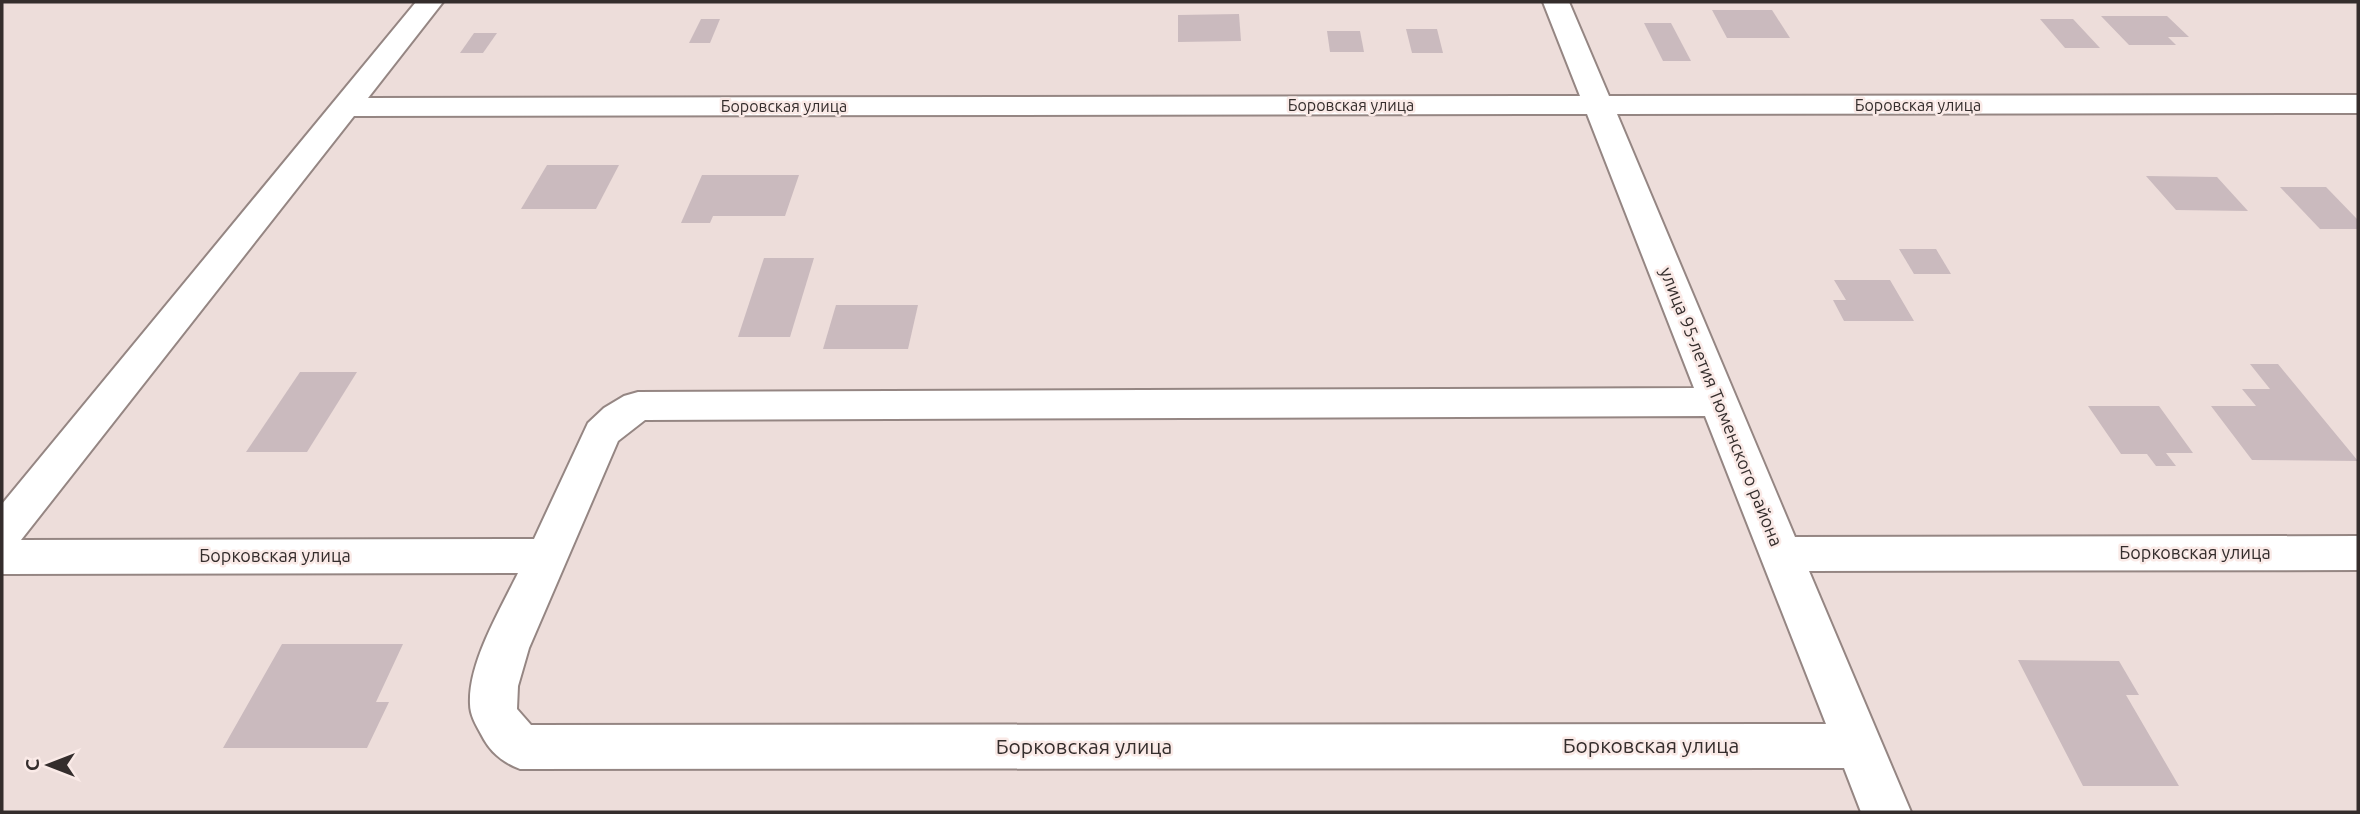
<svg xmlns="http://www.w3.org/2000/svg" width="2360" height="814" viewBox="0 0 2360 814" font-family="Ubuntu,sans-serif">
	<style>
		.building { fill: #cababe }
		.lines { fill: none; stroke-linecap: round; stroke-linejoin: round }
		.minor-casing { stroke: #958683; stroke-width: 4 }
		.minor { fill: #fff; fill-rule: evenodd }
		.labels { text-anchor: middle; stroke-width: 5; stroke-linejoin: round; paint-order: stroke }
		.far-street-label { font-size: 16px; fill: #342d2c; stroke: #faeae7 }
		.street-label { font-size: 18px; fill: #342d2c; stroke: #faeae7 }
		.near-street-label { font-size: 21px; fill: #342d2c; stroke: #faeae7 }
	</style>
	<rect width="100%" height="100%" fill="#edddda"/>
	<g class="building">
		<path d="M 1712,10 L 1772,10 L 1790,38 L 1727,38 Z"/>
		<path d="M 1239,14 L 1241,41 L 1178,42 L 1178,15 Z"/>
		<path d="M 2101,16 L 2167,16 L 2189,37 L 2168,37 L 2176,45 L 2129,45 Z"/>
		<path d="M 701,19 L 720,19 L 710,43 L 689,43 Z"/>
		<path d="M 2040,19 L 2073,19 L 2100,48 L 2065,48 Z"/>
		<path d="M 1644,23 L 1671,23 L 1691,61 L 1663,61 Z"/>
		<path d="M 1406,29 L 1437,29 L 1443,53 L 1412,53 Z"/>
		<path d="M 1327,31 L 1360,31 L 1364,52 L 1330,52 Z"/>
		<path d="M 474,33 L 497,33 L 483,53 L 460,53 Z"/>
		<path d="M 547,165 L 619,165 L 596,209 L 521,209 Z"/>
		<path d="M 702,175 L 799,175 L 785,216 L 713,216 L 710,223 L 681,223 Z"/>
		<path d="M 2146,176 L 2217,177 L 2248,211 L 2176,210 Z"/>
		<path d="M 2280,187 L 2326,187 L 2358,220 L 2358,229 L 2320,229 Z"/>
		<path d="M 1899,249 L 1936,249 L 1951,274 L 1914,274 Z"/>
		<path d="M 764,258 L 814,258 L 790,337 L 738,337 Z"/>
		<path d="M 1834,280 L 1890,280 L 1914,321 L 1844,321 L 1833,300 L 1846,300 Z"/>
		<path d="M 836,305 L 918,305 L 908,349 L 823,349 Z"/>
		<path d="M 2250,364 L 2278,364 L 2358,461 L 2252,460 L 2211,406 L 2256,406 L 2242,389 L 2270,389 Z"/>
		<path d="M 300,372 L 357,372 L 307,452 L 246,452 Z"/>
		<path d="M 2088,406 L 2159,406 L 2193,453 L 2166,453 L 2176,466 L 2156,466 L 2147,454 L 2121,454 Z"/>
		<path d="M 282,644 L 403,644 L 376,702 L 389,702 L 367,748 L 223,748 Z"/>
		<path d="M 2018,660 L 2119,661 L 2139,695 L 2126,695 L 2179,786 L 2083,786 Z"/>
	</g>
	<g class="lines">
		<defs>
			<path id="minor" d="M 416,2 L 443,2 L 368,98 L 1580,96 L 1543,2 L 1569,2 L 1609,96 L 2358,95 L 2358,113 L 1617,114 L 1795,537 L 2358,536 L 2358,570 L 1809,571 L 1911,812 L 1861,812 L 1844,768 L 520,769 C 502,762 490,752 481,734 C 476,725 470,715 470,704 C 468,663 500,610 518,573 L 2,574 L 2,504 ZM 1587,114 L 1694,388 L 638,392 L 624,396 L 604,408 L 588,423 L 534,539 L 21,540 L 354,116 ZM 1705,416 L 1826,724 L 531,725 L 517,709 L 518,686 L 529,648 L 618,441 L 645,420 Z"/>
		</defs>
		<use href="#minor" class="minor-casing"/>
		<use href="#minor" class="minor"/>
	</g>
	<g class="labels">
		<g class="far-street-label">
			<text x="1351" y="111">Боровская улица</text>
			<text x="1918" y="111">Боровская улица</text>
			<text x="784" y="112">Боровская улица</text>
		</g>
		<g class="street-label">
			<text transform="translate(1721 407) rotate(68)" y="6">улица 95-летия Тюменского района</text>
			<text x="2195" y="559">Борковская улица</text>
			<text x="275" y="562">Борковская улица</text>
		</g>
		<g class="near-street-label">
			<text x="1651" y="753">Борковская улица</text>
			<text x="1084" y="754">Борковская улица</text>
		</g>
	</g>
	<rect width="2360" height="814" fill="none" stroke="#342d2c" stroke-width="7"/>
	<g transform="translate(49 765) rotate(270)" stroke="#faeae7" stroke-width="5" paint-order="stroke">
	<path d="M0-5L12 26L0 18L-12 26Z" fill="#342d2c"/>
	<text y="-10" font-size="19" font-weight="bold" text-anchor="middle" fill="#342d2c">С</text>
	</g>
</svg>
